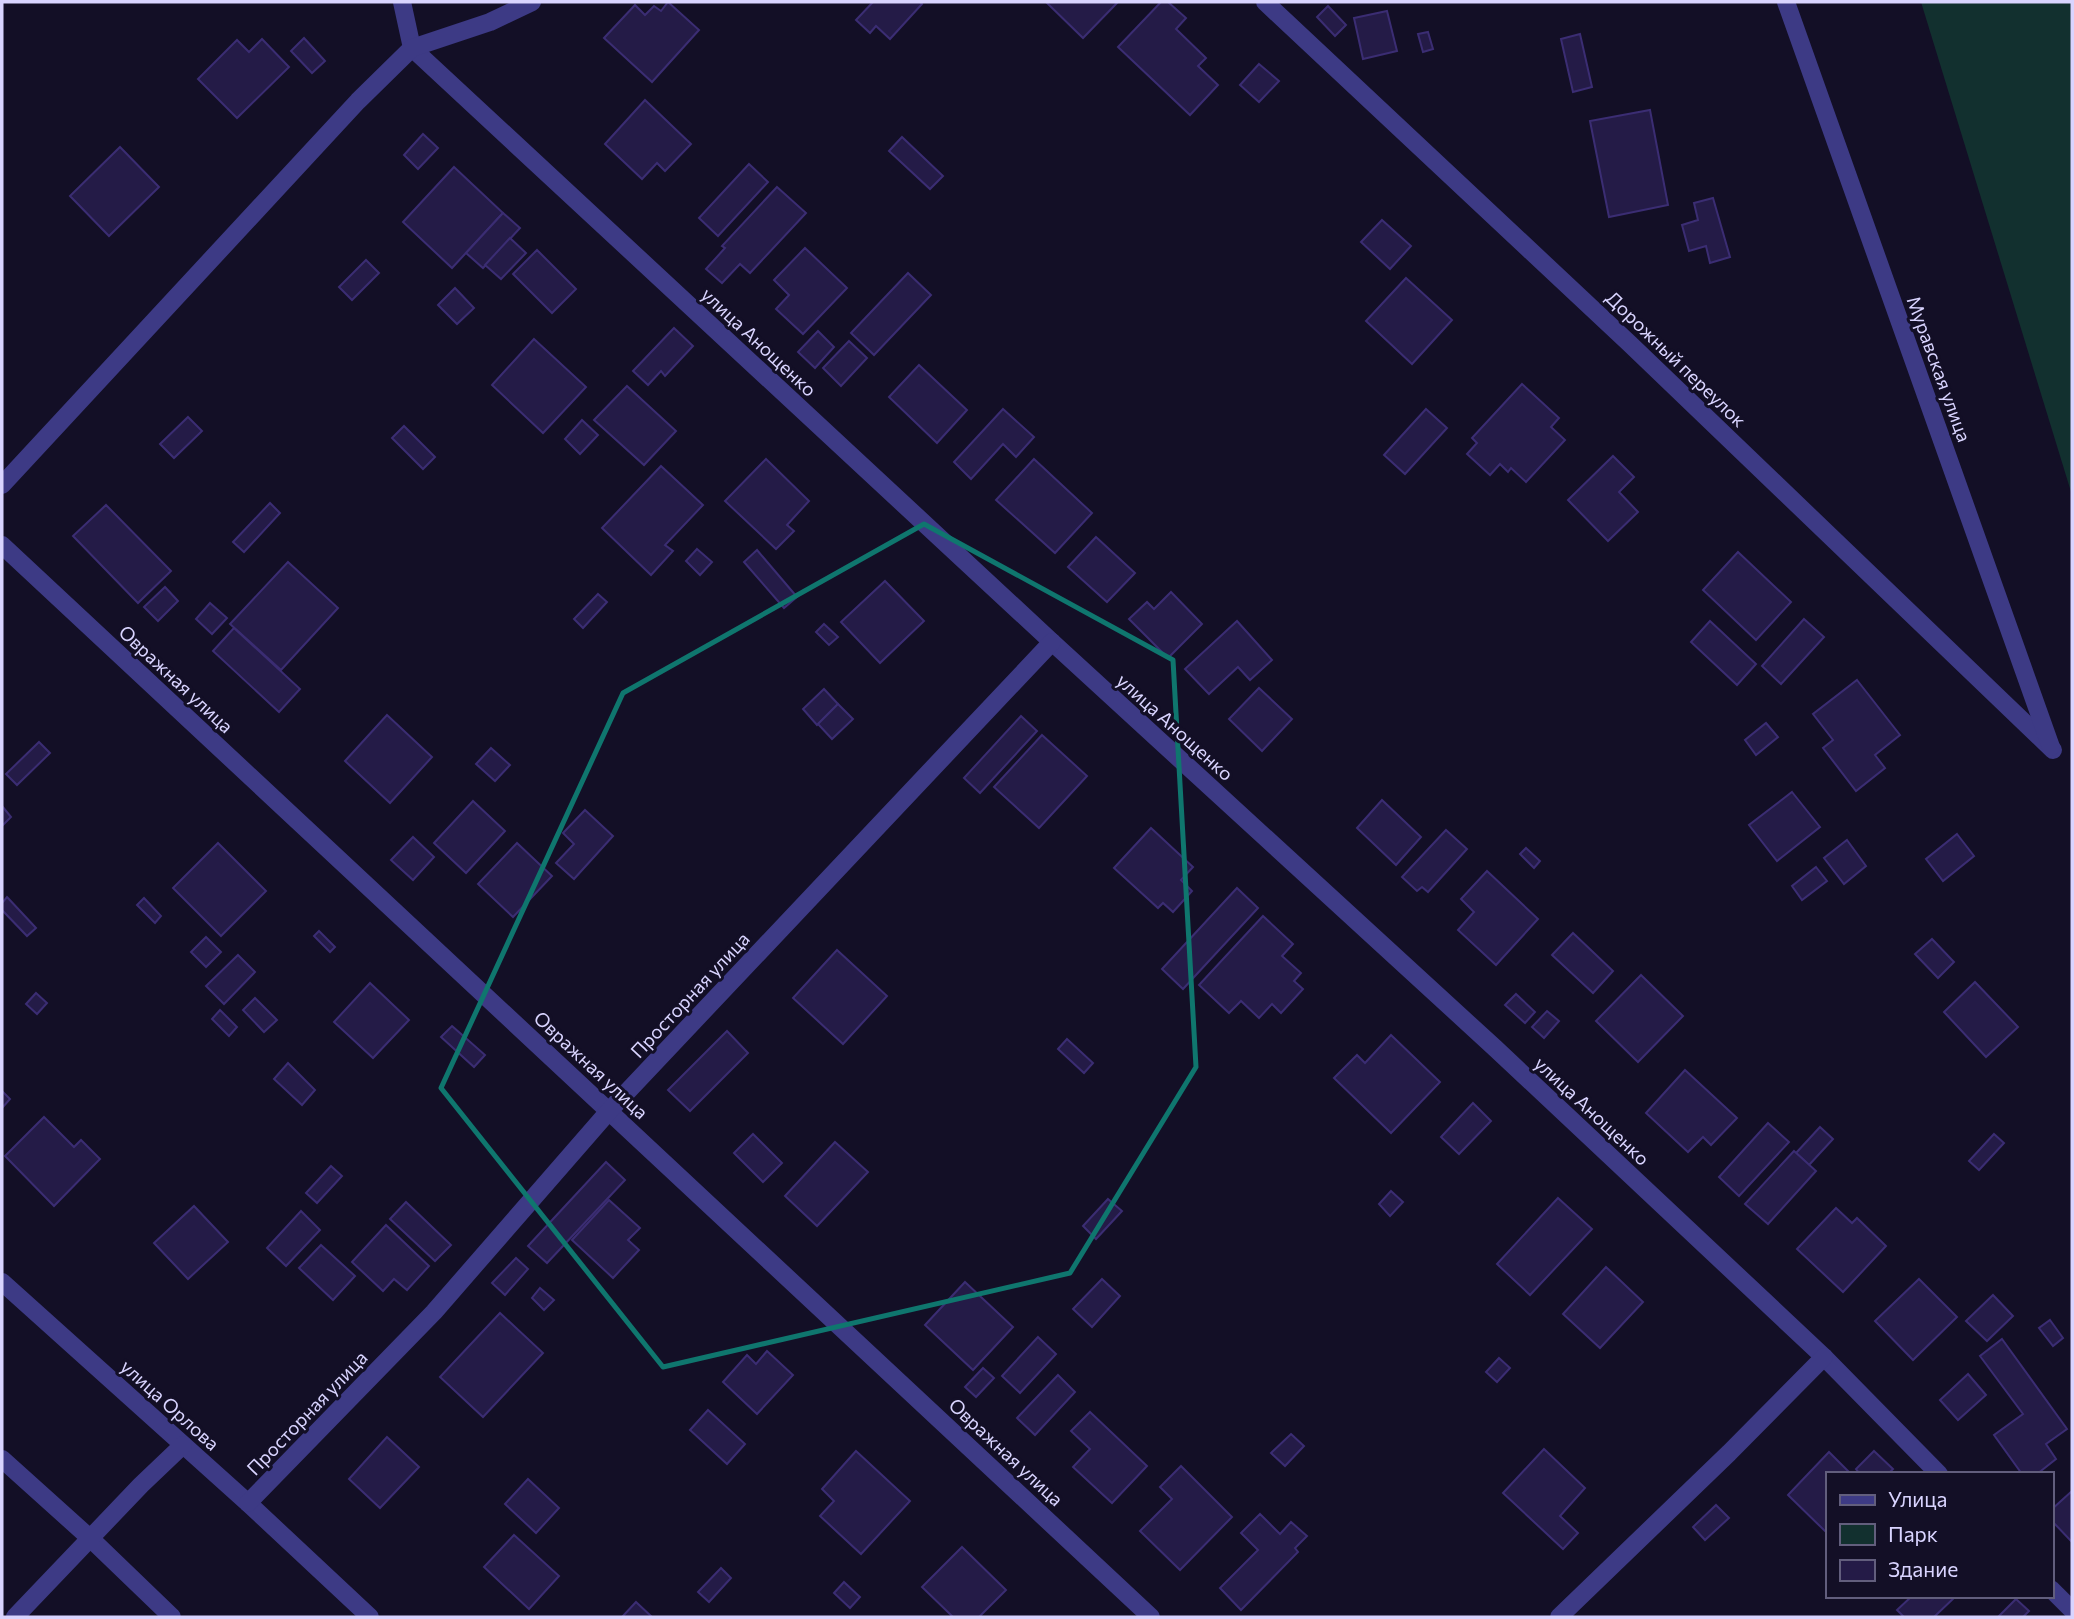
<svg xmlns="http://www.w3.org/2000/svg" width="2074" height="1619" viewBox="0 0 2074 1619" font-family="Commissioner,sans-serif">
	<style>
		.green { fill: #12302f }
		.building { fill: #241b47; stroke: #3b2d73; stroke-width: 2 }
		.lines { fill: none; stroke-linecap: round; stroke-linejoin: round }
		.minor { stroke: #3d3a85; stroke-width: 18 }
		.marked { fill: none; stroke: #0f766e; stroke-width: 5; stroke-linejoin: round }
		.labels { text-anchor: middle; stroke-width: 6; stroke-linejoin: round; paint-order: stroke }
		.street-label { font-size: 19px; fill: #d9d4ff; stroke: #130f26 }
	</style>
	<rect width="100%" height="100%" fill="#130f26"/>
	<path class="green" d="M 1921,2 L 2072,2 L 2072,495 Z"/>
	<g class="building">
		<path d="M 668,2 L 699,30 L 652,82 L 604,38 L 635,5 L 645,15 L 654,6 L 661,11 Z"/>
		<path d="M 873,2 L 920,2 L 922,4 L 890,39 L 876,26 L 870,33 L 856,20 Z"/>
		<path d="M 1046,2 L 1118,2 L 1083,38 Z"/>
		<path d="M 1161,2 L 1168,2 L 1186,18 L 1176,29 L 1206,58 L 1198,66 L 1218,85 L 1190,115 L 1118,47 Z"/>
		<path d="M 1328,6 L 1346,25 L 1335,36 L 1317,17 Z"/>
		<path d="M 1387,11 L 1397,51 L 1363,59 L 1354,18 Z"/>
		<path d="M 1428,32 L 1433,49 L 1423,52 L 1418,34 Z"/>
		<path d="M 1580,34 L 1592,87 L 1573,92 L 1561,39 Z"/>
		<path d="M 304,38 L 325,61 L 312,73 L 291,51 Z"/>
		<path d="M 262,39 L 289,67 L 237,118 L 198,79 L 237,40 L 249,52 Z"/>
		<path d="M 1259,64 L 1279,81 L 1259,102 L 1240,85 Z"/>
		<path d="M 645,100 L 691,144 L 665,171 L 657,163 L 642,179 L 605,144 Z"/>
		<path d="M 1650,110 L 1668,205 L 1609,217 L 1590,121 Z"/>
		<path d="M 423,134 L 438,148 L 418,169 L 404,155 Z"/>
		<path d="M 902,137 L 943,176 L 930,189 L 889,151 Z"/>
		<path d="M 120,147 L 159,187 L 109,236 L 70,196 Z"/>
		<path d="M 749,164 L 768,182 L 718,236 L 699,218 Z"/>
		<path d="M 454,167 L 503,213 L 452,268 L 403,222 Z"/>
		<path d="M 777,187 L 806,213 L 750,273 L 740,264 L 722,283 L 706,269 L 725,248 L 722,246 Z"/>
		<path d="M 1713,198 L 1730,257 L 1710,263 L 1706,246 L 1689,251 L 1682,225 L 1698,220 L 1694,203 Z"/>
		<path d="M 503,213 L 520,228 L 483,268 L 466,253 Z"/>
		<path d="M 1382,220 L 1411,246 L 1390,269 L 1361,242 Z"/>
		<path d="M 510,238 L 526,253 L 501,279 L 485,265 Z"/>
		<path d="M 805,248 L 847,288 L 803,334 L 776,309 L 789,295 L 774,280 Z"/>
		<path d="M 537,250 L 576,289 L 552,313 L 513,274 Z"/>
		<path d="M 366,260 L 379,273 L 352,300 L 339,287 Z"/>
		<path d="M 908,273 L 931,295 L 874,355 L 851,333 Z"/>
		<path d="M 1406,278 L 1452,320 L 1412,364 L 1366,321 Z"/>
		<path d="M 455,288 L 474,308 L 457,324 L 438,305 Z"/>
		<path d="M 674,328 L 693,346 L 665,376 L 661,371 L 648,385 L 633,371 Z"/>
		<path d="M 818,331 L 834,347 L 815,368 L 798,352 Z"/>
		<path d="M 534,339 L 586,387 L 543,433 L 492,385 Z"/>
		<path d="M 849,341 L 867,358 L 841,386 L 823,368 Z"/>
		<path d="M 919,365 L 967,410 L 937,443 L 889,397 Z"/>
		<path d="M 1522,384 L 1559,418 L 1551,427 L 1565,440 L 1526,482 L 1511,468 L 1508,472 L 1500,464 L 1490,475 L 1467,454 L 1477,443 L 1472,438 Z"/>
		<path d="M 627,386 L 676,431 L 644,465 L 594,420 Z"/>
		<path d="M 1003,409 L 1034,437 L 1016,457 L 1003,444 L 971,479 L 954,462 Z"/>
		<path d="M 1426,409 L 1447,428 L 1405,474 L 1384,455 Z"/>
		<path d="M 188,417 L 202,431 L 174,458 L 160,444 Z"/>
		<path d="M 582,420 L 598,435 L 580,454 L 565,439 Z"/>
		<path d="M 404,426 L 435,457 L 423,469 L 392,438 Z"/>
		<path d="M 1613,456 L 1634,477 L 1619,492 L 1638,512 L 1608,541 L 1568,500 Z"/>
		<path d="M 766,459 L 809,501 L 787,525 L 794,531 L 776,549 L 725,501 Z"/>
		<path d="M 1034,459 L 1092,513 L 1055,553 L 996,500 Z"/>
		<path d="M 661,466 L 703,505 L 665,545 L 673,551 L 651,575 L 602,528 Z"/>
		<path d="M 270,503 L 280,513 L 244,552 L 233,542 Z"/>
		<path d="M 106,505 L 171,571 L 138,603 L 73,536 Z"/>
		<path d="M 1096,537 L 1135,573 L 1107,602 L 1068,567 Z"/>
		<path d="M 697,549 L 712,562 L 700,575 L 686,561 Z"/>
		<path d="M 757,550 L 797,597 L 784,608 L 744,562 Z"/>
		<path d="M 1738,552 L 1791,602 L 1756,640 L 1703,590 Z"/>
		<path d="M 288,562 L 338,608 L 281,670 L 230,624 Z"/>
		<path d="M 885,581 L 924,621 L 880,663 L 841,622 Z"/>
		<path d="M 165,587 L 178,601 L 158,621 L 144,607 Z"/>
		<path d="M 1171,592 L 1202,624 L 1168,658 L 1129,619 L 1147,602 L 1154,609 Z"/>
		<path d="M 598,594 L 607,602 L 583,628 L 574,619 Z"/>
		<path d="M 210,603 L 227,618 L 212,634 L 196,619 Z"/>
		<path d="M 1804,619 L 1824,637 L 1781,684 L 1762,666 Z"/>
		<path d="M 1237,621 L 1272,660 L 1250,680 L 1238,667 L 1209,694 L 1185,669 Z"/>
		<path d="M 1710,621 L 1756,664 L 1737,685 L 1691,642 Z"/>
		<path d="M 824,624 L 838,637 L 829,645 L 816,632 Z"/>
		<path d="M 234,628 L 300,689 L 279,712 L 213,651 Z"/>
		<path d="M 1857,680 L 1900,735 L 1875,755 L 1885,768 L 1856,791 L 1823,748 L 1833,740 L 1813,714 Z"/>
		<path d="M 1259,688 L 1292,719 L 1262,751 L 1229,719 Z"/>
		<path d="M 824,689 L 838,704 L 817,725 L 803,709 Z"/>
		<path d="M 838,704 L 853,719 L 832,739 L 818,724 Z"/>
		<path d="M 387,715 L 432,757 L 390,803 L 345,761 Z"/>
		<path d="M 1021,716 L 1037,731 L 980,793 L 964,778 Z"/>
		<path d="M 1766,723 L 1778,737 L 1756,755 L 1745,740 Z"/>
		<path d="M 1042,735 L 1087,776 L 1039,828 L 994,787 Z"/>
		<path d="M 39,742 L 50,753 L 17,785 L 6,774 Z"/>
		<path d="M 491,748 L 510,765 L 495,781 L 476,764 Z"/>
		<path d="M 1792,792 L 1820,827 L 1777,861 L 1749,825 Z"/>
		<path d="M 1382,800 L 1421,837 L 1396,865 L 1357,828 Z"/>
		<path d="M 473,801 L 505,831 L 466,873 L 434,843 Z"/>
		<path d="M 2,806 L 11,817 L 2,826 Z"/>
		<path d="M 585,810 L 613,836 L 574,879 L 556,863 L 574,844 L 563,833 Z"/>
		<path d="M 1151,828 L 1193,867 L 1181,880 L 1192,891 L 1173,912 L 1163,903 L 1158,908 L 1114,868 Z"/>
		<path d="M 1446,830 L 1467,849 L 1428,892 L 1422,887 L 1417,891 L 1402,877 Z"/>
		<path d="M 1957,834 L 1974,856 L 1943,881 L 1926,859 Z"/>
		<path d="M 413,837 L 434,857 L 413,880 L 391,860 Z"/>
		<path d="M 1847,840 L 1866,866 L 1844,884 L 1824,858 Z"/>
		<path d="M 218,843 L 266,891 L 221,936 L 173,888 Z"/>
		<path d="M 517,843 L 552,876 L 513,917 L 478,884 Z"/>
		<path d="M 1526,848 L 1540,861 L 1534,868 L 1520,854 Z"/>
		<path d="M 1816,867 L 1827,881 L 1802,900 L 1792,886 Z"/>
		<path d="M 1487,871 L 1538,919 L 1496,965 L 1458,930 L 1474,912 L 1461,899 Z"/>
		<path d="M 1237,888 L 1258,908 L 1183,989 L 1162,969 Z"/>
		<path d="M 7,897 L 36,928 L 27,936 L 2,910 L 2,903 Z"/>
		<path d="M 144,898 L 161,916 L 155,923 L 137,905 Z"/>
		<path d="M 1263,916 L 1293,944 L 1282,956 L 1301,973 L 1294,981 L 1303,989 L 1281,1013 L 1272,1004 L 1259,1018 L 1241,1001 L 1229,1013 L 1199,985 Z"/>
		<path d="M 319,931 L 335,947 L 330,952 L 314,936 Z"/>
		<path d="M 1573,933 L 1613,971 L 1593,993 L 1552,955 Z"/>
		<path d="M 206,937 L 221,952 L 206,967 L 191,952 Z"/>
		<path d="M 1932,939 L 1954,962 L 1938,978 L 1915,954 Z"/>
		<path d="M 837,950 L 887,996 L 843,1044 L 793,998 Z"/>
		<path d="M 238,955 L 255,972 L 224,1004 L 206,986 Z"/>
		<path d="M 1641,975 L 1683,1016 L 1638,1062 L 1596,1021 Z"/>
		<path d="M 1975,982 L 2018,1027 L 1986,1057 L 1944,1012 Z"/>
		<path d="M 370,983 L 409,1020 L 373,1058 L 334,1022 Z"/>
		<path d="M 36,993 L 47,1003 L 37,1014 L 26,1004 Z"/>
		<path d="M 1516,994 L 1535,1012 L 1525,1023 L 1505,1005 Z"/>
		<path d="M 255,998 L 277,1020 L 264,1032 L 243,1010 Z"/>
		<path d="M 220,1010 L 237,1027 L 229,1036 L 212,1019 Z"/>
		<path d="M 1547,1011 L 1559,1021 L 1544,1038 L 1532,1027 Z"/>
		<path d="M 452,1026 L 485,1055 L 474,1067 L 441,1037 Z"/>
		<path d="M 727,1031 L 748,1053 L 690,1111 L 668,1090 Z"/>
		<path d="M 1391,1035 L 1440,1082 L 1391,1133 L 1334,1078 L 1357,1055 L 1365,1063 Z"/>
		<path d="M 1067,1039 L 1093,1063 L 1084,1073 L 1058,1049 Z"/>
		<path d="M 288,1063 L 315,1090 L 302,1105 L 274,1079 Z"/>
		<path d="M 1685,1070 L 1737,1118 L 1711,1145 L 1703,1137 L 1688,1152 L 1646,1113 Z"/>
		<path d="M 2,1091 L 10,1099 L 2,1108 Z"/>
		<path d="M 1473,1103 L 1491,1121 L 1459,1154 L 1441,1137 Z"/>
		<path d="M 44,1117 L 74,1147 L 81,1140 L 100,1159 L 54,1206 L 5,1156 Z"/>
		<path d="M 1768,1123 L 1789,1142 L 1739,1196 L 1719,1177 Z"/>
		<path d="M 1820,1127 L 1833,1139 L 1809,1165 L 1796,1153 Z"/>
		<path d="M 753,1134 L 782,1163 L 763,1182 L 734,1153 Z"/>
		<path d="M 1994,1134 L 2004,1143 L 1979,1170 L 1969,1161 Z"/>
		<path d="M 835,1142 L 868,1172 L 817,1226 L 785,1196 Z"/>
		<path d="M 1794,1151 L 1816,1171 L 1768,1224 L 1745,1204 Z"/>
		<path d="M 606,1162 L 625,1180 L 547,1263 L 528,1246 Z"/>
		<path d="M 331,1166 L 342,1176 L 317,1203 L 306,1193 Z"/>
		<path d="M 1391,1191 L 1403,1202 L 1390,1216 L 1379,1204 Z"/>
		<path d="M 1558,1198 L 1592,1229 L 1530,1295 L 1497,1264 Z"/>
		<path d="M 1108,1199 L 1122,1211 L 1096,1239 L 1083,1226 Z"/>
		<path d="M 609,1200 L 640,1228 L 628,1240 L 639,1250 L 613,1278 L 572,1240 Z"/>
		<path d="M 406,1202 L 451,1245 L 435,1261 L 390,1219 Z"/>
		<path d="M 194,1206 L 228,1242 L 188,1279 L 154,1243 Z"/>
		<path d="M 1836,1208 L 1852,1223 L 1857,1218 L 1886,1246 L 1843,1292 L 1797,1249 Z"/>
		<path d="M 301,1211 L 320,1230 L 286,1266 L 267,1248 Z"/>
		<path d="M 386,1225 L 429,1266 L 407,1290 L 394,1279 L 383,1291 L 352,1262 Z"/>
		<path d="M 321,1245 L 355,1276 L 333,1300 L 299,1268 Z"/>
		<path d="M 516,1258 L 528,1269 L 505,1295 L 492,1283 Z"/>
		<path d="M 1606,1267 L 1643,1302 L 1600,1348 L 1563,1314 Z"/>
		<path d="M 1102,1279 L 1120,1296 L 1092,1327 L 1073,1309 Z"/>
		<path d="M 1919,1279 L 1957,1317 L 1913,1360 L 1875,1321 Z"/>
		<path d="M 965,1282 L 1013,1327 L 973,1370 L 925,1325 Z"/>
		<path d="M 540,1288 L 554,1300 L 544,1310 L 532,1298 Z"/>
		<path d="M 1993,1295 L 2013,1316 L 1987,1341 L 1966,1321 Z"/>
		<path d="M 500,1313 L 543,1353 L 483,1417 L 440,1377 Z"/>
		<path d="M 2050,1320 L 2063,1338 L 2053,1346 L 2039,1328 Z"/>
		<path d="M 1038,1337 L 1056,1354 L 1020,1393 L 1002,1376 Z"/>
		<path d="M 2002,1339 L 2067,1429 L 2046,1444 L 2056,1459 L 2037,1474 L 2022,1474 L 1994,1435 L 2023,1414 L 1980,1356 Z"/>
		<path d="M 767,1351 L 793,1375 L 757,1414 L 723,1382 L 747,1355 L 756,1364 Z"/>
		<path d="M 1499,1358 L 1510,1368 L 1497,1382 L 1486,1372 Z"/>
		<path d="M 983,1368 L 994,1378 L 976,1397 L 965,1387 Z"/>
		<path d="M 1968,1374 L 1986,1395 L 1958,1420 L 1940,1400 Z"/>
		<path d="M 1058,1375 L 1075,1392 L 1035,1435 L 1017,1418 Z"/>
		<path d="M 708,1410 L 745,1444 L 727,1464 L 690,1430 Z"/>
		<path d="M 1090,1412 L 1147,1466 L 1112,1503 L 1073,1467 L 1090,1449 L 1071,1431 Z"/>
		<path d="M 1291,1434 L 1304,1446 L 1285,1466 L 1271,1453 Z"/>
		<path d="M 387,1437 L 419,1467 L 380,1508 L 349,1479 Z"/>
		<path d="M 1544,1449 L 1585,1488 L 1560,1516 L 1578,1533 L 1563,1549 L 1503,1493 Z"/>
		<path d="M 856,1451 L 910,1501 L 861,1554 L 820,1516 L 834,1501 L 822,1489 Z"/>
		<path d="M 1874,1451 L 1893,1469 L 1888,1474 L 1860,1474 L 1856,1469 Z"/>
		<path d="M 1829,1452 L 1851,1474 L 1827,1474 L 1827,1533 L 1788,1495 Z"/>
		<path d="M 1181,1466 L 1232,1517 L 1180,1570 L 1140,1531 L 1172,1499 L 1160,1487 Z"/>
		<path d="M 528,1479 L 559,1508 L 536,1533 L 505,1504 Z"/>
		<path d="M 2072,1491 L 2072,1542 L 2051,1520 L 2051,1510 Z"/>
		<path d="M 1716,1505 L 1729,1518 L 1705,1540 L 1693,1527 Z"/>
		<path d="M 1260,1514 L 1280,1534 L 1291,1522 L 1307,1536 L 1295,1548 L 1298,1552 L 1241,1610 L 1220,1588 L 1258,1550 L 1241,1533 Z"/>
		<path d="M 514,1535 L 559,1576 L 529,1609 L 484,1567 Z"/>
		<path d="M 962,1547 L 1006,1590 L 979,1617 L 953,1617 L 922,1587 Z"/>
		<path d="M 721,1568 L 731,1578 L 709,1602 L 698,1592 Z"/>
		<path d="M 844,1582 L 860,1597 L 850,1608 L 834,1593 Z"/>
		<path d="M 1912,1596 L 1956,1596 L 1934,1617 L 1904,1617 L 1897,1610 Z"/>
		<path d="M 2016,1599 L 2029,1611 L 2023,1617 L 1998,1617 Z"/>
		<path d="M 636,1602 L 652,1617 L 622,1617 Z"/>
	</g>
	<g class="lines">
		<g class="minor">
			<path d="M 402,2 L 412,48 L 1052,642 L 1495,1048 L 1824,1357 L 1939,1474"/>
			<path d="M 1265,2 L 1630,344 L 2053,750"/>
			<path d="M 1786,2 L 2051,747"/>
			<path d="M 2,485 L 358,101 L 412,48 L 490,22 L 532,2"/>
			<path d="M 2,545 L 1151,1617"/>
			<path d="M 2,1282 L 248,1503 L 370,1617"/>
			<path d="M 2,1459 L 91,1539 L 172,1617"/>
			<path d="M 248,1503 L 434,1312 L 609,1111 L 1052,642"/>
			<path d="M 2051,1589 L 2072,1610"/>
			<path d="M 15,1617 L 141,1485 L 183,1445"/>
			<path d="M 1559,1617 L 1729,1453 L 1824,1357"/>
		</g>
	</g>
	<path class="marked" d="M 924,524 L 1173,660 L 1196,1067 L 1070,1273 L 663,1367 L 441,1088 L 623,693 Z"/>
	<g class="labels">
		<g class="street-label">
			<text transform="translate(759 342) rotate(43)" y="7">улица Анощенко</text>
			<text transform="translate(1676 359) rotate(44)" y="7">Дорожный переулок</text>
			<text transform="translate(1939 369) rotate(70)" y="7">Муравская улица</text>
			<text transform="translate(176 679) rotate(43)" y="7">Овражная улица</text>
			<text transform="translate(1175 727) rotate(42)" y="7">улица Анощенко</text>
			<text transform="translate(690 995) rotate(-47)" y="7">Просторная улица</text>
			<text transform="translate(591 1065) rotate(43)" y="7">Овражная улица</text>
			<text transform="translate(1592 1111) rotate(43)" y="7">улица Анощенко</text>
			<text transform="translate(170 1405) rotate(42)" y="7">улица Орлова</text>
			<text transform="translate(307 1413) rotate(-46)" y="7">Просторная улица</text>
			<text transform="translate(1006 1452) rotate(43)" y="7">Овражная улица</text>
		</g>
	</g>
	<rect width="2074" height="1619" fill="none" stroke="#d9d4ff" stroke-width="7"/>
	<rect x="1826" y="1472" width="228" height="126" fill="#130f26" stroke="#625e7d" stroke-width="2"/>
	<rect x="1840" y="1495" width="35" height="10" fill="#3d3a85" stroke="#625e7d" stroke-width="2"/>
	<text x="1888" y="1507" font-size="21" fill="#d9d4ff">Улица</text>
	<rect x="1840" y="1524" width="35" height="21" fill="#12302f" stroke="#625e7d" stroke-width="2"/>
	<text x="1888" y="1542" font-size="21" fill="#d9d4ff">Парк</text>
	<rect x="1840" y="1560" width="35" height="21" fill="#241b47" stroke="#625e7d" stroke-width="2"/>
	<text x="1888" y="1577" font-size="21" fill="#d9d4ff">Здание</text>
</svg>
